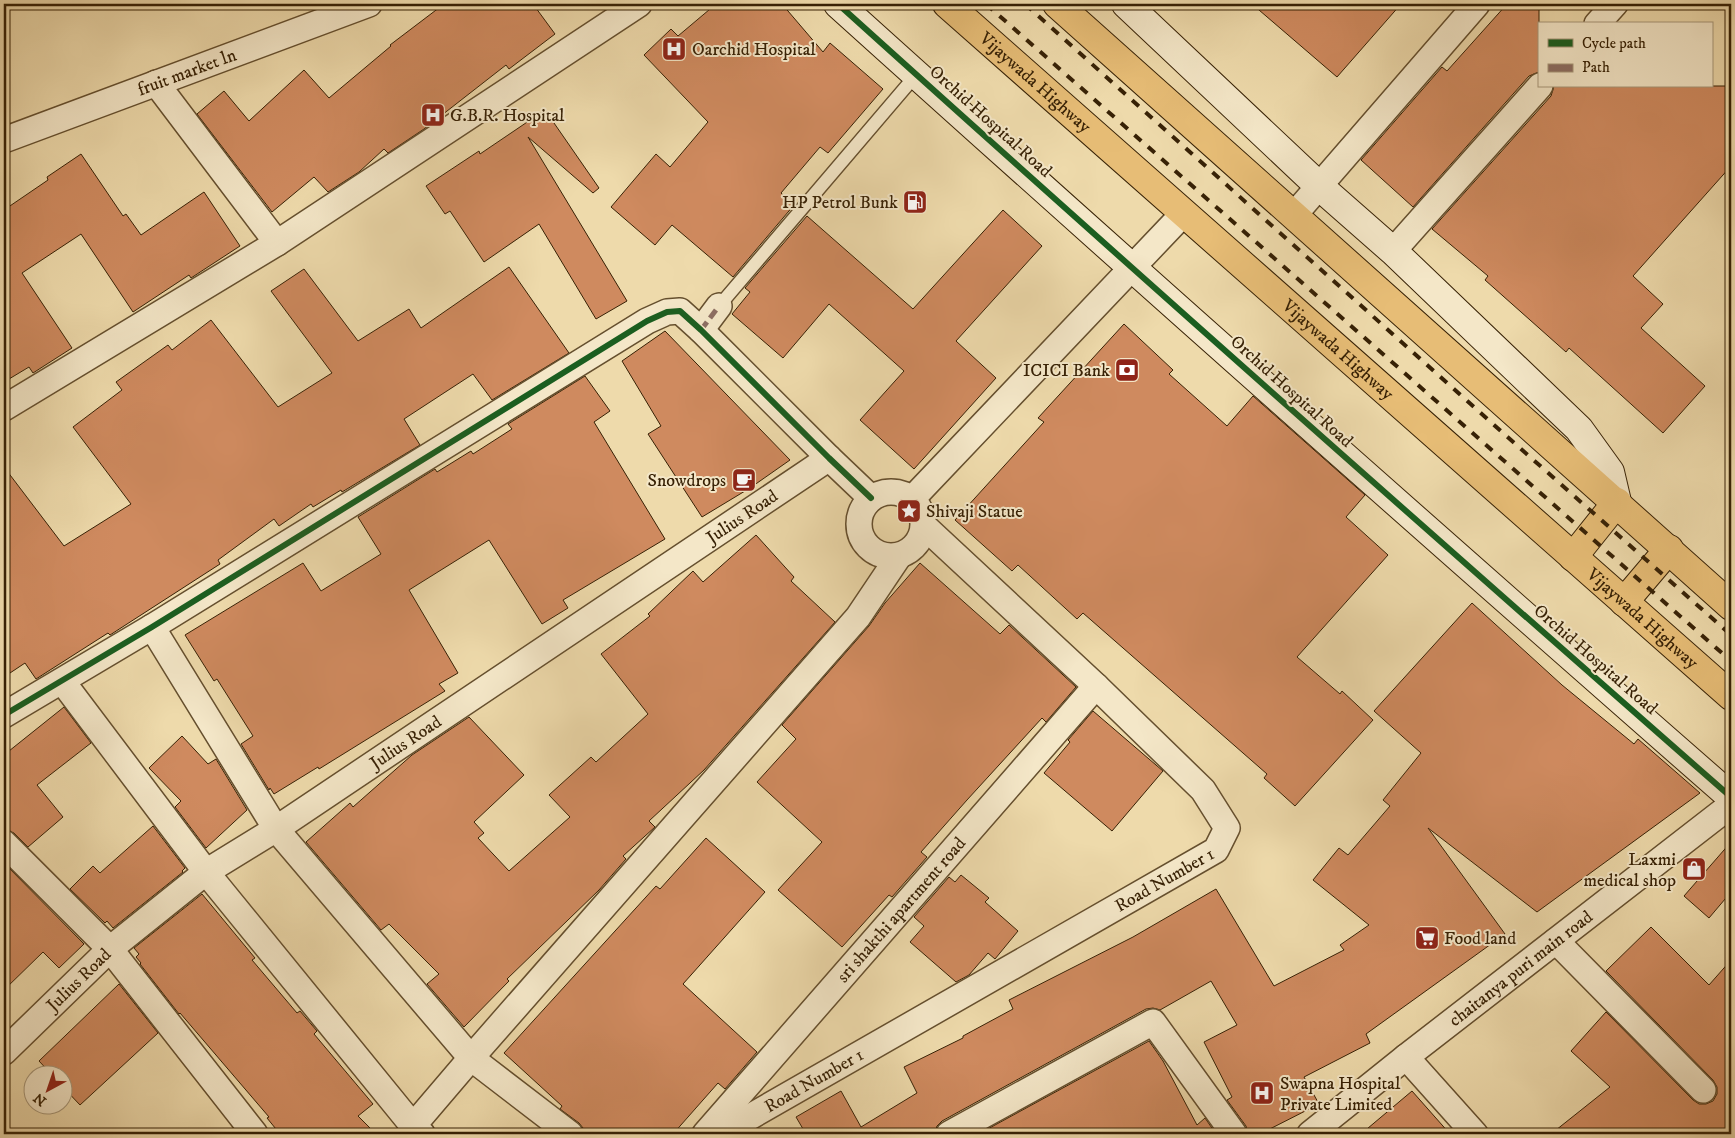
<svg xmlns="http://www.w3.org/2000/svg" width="1735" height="1138" viewBox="0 0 1735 1138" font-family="'IM FELL DW Pica',serif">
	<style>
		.building { fill: #cf8a5f; stroke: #372105 }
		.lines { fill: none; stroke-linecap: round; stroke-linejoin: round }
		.lane-casing { stroke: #654f2e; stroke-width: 15 }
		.street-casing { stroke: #654f2e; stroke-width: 28 }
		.secondary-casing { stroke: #372105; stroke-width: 30 }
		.highway-casing { stroke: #372105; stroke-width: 30 }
		.lane { stroke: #f4e7c8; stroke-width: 12 }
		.street { stroke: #f4e7c8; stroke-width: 25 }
		.secondary { stroke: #f4e7c8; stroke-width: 28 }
		.highway { stroke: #e7bd76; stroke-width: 28 }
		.rail { stroke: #372105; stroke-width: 4; stroke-dasharray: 9 9; stroke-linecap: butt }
		.quiet { stroke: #8d6e63; stroke-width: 5; stroke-dasharray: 10 5; stroke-linecap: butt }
		.cycleway-casing { stroke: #f4e7c8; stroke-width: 9 }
		.cycleway { stroke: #1b5e20; stroke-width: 6 }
		.labels { text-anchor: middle; stroke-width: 4; stroke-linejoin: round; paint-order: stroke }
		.poi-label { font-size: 18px; fill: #372105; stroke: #f4e7c8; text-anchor: start }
		.street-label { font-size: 18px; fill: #372105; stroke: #f4e7c8 }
	</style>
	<rect width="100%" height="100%" fill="#eedaab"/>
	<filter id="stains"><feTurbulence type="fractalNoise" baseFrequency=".004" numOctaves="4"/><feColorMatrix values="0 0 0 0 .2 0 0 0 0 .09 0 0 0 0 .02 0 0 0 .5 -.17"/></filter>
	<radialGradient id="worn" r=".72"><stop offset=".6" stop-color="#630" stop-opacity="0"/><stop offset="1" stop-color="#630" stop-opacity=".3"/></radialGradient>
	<g class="building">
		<path d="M 444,4 L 533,4 L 555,34 L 509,69 L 506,65 L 424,129 L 388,153 L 384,149 L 359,172 L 328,192 L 314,177 L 272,212 L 197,114 L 224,91 L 249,121 L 304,70 L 329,98 L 391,46 L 390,45 Z"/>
		<path d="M 716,4 L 782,4 L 823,52 L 830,43 L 883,89 L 828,153 L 820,147 L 781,193 L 794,205 L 733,277 L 672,225 L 655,245 L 611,207 L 656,154 L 670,167 L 708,122 L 644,55 L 671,29 L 678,36 Z"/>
		<path d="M 1252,4 L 1401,4 L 1337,77 Z"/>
		<path d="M 1507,4 L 1539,4 L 1539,72 L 1529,76 L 1413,207 L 1361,160 L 1442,67 L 1447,71 Z"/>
		<path d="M 1554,86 L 1731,86 L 1731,166 L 1633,276 L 1663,304 L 1641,328 L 1705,386 L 1663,433 L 1569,348 L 1566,352 L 1485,280 L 1488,276 L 1432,229 L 1551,96 Z"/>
		<path d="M 545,110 L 599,188 L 593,193 L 528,137 L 627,301 L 596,319 L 539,224 L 484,262 L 450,211 L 445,214 L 426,186 L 479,151 L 480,154 Z"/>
		<path d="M 81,154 L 123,216 L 126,214 L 141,235 L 204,192 L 240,246 L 191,278 L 189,275 L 133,312 L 81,234 L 22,273 L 72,348 L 33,373 L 29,367 L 4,382 L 4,210 L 48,180 L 47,177 Z"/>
		<path d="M 1003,210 L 1042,246 L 956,341 L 996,378 L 914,469 L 860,420 L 904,371 L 829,304 L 783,358 L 732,314 L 750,292 L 745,288 L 807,216 L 913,309 Z"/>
		<path d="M 509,267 L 569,353 L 492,400 L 473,374 L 404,419 L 420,445 L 342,492 L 341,490 L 313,507 L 311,504 L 279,526 L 274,519 L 218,560 L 220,564 L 110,635 L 108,633 L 36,679 L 25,663 L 4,677 L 4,467 L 64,546 L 131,504 L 73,427 L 122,390 L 116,382 L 168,345 L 172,350 L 211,320 L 278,407 L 332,373 L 271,291 L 304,269 L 358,341 L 409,309 L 421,328 Z"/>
		<path d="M 1124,324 L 1173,370 L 1169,374 L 1227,426 L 1253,396 L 1365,495 L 1346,517 L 1388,555 L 1297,657 L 1340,694 L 1342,691 L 1373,720 L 1295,806 L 1264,778 L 1267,774 L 1083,613 L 1077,619 L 1018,565 L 1012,571 L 955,520 L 1044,422 L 1038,418 Z"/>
		<path d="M 665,331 L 790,460 L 750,488 L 702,517 L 648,434 L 661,426 L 622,361 Z"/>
		<path d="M 585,376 L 610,411 L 594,422 L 665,539 L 563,600 L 568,608 L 542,624 L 489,540 L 409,590 L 458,673 L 439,684 L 445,691 L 319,769 L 318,767 L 274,794 L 270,788 L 269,790 L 241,744 L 253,736 L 217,679 L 214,681 L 185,635 L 303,563 L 321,591 L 381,554 L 358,517 L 435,469 L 437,472 L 471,451 L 473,454 L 512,429 L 508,424 Z"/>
		<path d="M 756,535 L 794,577 L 791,581 L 835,622 L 704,770 L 649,821 L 655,827 L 623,856 L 626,859 L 599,890 L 507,979 L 509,981 L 464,1027 L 427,984 L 439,974 L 389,924 L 381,930 L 306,842 L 350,803 L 353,807 L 412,755 L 469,717 L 524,775 L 474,822 L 484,833 L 478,838 L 509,871 L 570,817 L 549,795 L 591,757 L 596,762 L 648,714 L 601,654 L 650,616 L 648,614 L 693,571 L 703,582 Z"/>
		<path d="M 920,563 L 1000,634 L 1009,625 L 1076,687 L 1046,722 L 1042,718 L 967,800 L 921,852 L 927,857 L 892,897 L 889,895 L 842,947 L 778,890 L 822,842 L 757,782 L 796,739 L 782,725 L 869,626 L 885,603 Z"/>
		<path d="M 1472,603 L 1562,685 L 1634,744 L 1638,739 L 1700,793 L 1537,912 L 1428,828 L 1505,934 L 1366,1034 L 1370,1043 L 1304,1077 L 1319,1104 L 1260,1134 L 1248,1134 L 1246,1126 L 1227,1100 L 1232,1097 L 1204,1042 L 1237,1025 L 1211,981 L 1160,1010 L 1153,1008 L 1146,1009 L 942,1121 L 937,1126 L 935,1132 L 931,1134 L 806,1134 L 796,1117 L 841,1091 L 861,1127 L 917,1093 L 904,1067 L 963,1038 L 963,1036 L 1013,1009 L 1009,1000 L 1133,937 L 1216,889 L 1274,986 L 1344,950 L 1340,945 L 1369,925 L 1313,880 L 1339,848 L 1348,855 L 1390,806 L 1383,800 L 1421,753 L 1374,711 Z"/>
		<path d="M 64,707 L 91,743 L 37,785 L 63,817 L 28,847 L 14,833 L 4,829 L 4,755 Z"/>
		<path d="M 1093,711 L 1163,771 L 1112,831 L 1044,773 L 1070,742 L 1068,740 Z"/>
		<path d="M 182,736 L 208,764 L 216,759 L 247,810 L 206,848 L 175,807 L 181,801 L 149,768 Z"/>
		<path d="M 153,826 L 185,868 L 182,871 L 183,872 L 113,928 L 107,921 L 105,923 L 70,889 L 93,866 L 100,873 Z"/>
		<path d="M 706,838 L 765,892 L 683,984 L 757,1052 L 725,1089 L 718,1083 L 673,1134 L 584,1134 L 583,1128 L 579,1123 L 560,1109 L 562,1106 L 504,1053 L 656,886 L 660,889 Z"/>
		<path d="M 1731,842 L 1731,892 L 1709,918 L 1684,896 Z"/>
		<path d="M 4,863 L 84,944 L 59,968 L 43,952 L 4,990 Z"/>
		<path d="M 961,875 L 989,898 L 985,902 L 1018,931 L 995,959 L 988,953 L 969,975 L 956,982 L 910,942 L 924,926 L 914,917 L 949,877 L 955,882 Z"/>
		<path d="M 202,894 L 255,958 L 252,960 L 297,1013 L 300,1011 L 317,1031 L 314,1034 L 373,1104 L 358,1116 L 376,1134 L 280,1134 L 267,1118 L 269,1117 L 180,1013 L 179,1014 L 140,964 L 141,963 L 136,957 L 139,954 L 134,948 Z"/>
		<path d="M 1651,927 L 1709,985 L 1731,960 L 1731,1134 L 1551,1134 L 1610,1087 L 1571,1051 L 1606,1012 L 1693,1100 L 1699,1104 L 1706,1104 L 1713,1101 L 1717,1094 L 1717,1087 L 1713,1080 L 1606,971 Z"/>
		<path d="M 119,984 L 158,1033 L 80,1105 L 62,1086 L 62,1076 L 53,1076 L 39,1061 Z"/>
		<path d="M 1149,1041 L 1163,1061 L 1197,1125 L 1205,1118 L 1216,1134 L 986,1134 L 984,1131 Z"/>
		<path d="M 1412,1091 L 1450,1134 L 1361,1134 Z"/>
	</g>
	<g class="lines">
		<defs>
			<path id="lane" d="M 719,306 L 916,75"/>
			<g id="street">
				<path d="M 1597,24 L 1615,4"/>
				<path d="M 156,83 L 277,243"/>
				<path id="s1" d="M 4,140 L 369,4"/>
				<path d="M 1294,215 L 1477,4"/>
				<path d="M 1393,251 L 1540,86"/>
				<path d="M 701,330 L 719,306"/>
				<path d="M 4,408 L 277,243 L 639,4"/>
				<circle cx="891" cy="524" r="32"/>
				<path d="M 912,499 L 1184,213"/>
				<path d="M 152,627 L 276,829 L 471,1058 L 570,1134"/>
				<path d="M 62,681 L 206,872 L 413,1126 L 422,1134"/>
				<path d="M 4,715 L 152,627 L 647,321 L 667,312 L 680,311 L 701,330 L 829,458 L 871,498"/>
				<path d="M 4,843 L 110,949 L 255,1134"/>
				<path d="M 1556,941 L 1703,1090"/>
				<path id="s2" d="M 4,1052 L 110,949 L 206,872 L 276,829 L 829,458"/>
				<path d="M 1406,1057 L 1475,1134"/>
				<path d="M 413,1126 L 471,1058 L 858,617 L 899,556"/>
				<path id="s3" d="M 705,1134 L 1096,686"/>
				<path id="s4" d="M 720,1134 L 1216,850 L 1227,828 L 1203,790 L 1096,686 L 924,526"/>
				<path d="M 949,1134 L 1153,1022 L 1234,1134"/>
				<path id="s5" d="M 1310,1134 L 1406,1057 L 1731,805"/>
			</g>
			<g id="secondary">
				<path d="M 838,4 C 1134,271 1432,535 1731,797"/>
				<path d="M 1126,4 L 1319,186 L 1393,251 L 1579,429 L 1610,472 L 1617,502"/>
			</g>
			<g id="highway">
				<path id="s6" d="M 947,4 L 1731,696"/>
				<path d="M 1057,4 L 1731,606"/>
				<path d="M 1573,557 L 1617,502"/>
				<path d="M 1624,602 L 1669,549"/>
			</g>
		</defs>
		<use href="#lane" class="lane-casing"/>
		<use href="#street" class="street-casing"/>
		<use href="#secondary" class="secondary-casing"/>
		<use href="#highway" class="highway-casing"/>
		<use href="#lane" class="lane"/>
		<use href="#street" class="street"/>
		<use href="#secondary" class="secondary"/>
		<use href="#highway" class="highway"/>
		<g class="rail">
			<path d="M 986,4 L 1731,661"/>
			<path d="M 1025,4 L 1494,425 L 1731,635"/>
		</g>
		<path class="quiet" d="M 701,330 L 719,306"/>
		<defs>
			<g id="cycleway">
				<path d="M 838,4 C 1134,271 1432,535 1731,797"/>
				<path d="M 4,715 L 152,627 L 647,321 L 667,312 L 680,311 L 701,330 L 829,458 L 871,498"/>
			</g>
		</defs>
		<use href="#cycleway" class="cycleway-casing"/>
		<use href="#cycleway" class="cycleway"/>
	</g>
	<defs>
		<symbol id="hospital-square" viewBox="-11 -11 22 22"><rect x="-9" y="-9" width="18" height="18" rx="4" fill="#8f2418" stroke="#f4e7c8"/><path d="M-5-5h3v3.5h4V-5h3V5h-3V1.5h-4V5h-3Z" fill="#fff"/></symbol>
		<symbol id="fuel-square" viewBox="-11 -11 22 22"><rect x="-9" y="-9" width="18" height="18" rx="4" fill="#8f2418" stroke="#f4e7c8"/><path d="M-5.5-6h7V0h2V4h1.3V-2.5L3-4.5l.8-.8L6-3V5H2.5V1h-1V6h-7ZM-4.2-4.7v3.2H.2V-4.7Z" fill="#fff"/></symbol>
		<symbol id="bank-square" viewBox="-11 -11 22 22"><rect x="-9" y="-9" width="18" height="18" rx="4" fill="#8f2418" stroke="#f4e7c8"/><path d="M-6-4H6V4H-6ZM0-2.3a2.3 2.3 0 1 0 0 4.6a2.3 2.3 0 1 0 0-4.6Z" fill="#fff"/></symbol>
		<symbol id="cafe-square" viewBox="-11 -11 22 22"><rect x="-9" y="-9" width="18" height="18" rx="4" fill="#8f2418" stroke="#f4e7c8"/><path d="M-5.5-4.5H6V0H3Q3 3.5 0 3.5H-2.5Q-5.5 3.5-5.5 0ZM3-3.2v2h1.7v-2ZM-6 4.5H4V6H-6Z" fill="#fff"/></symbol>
		<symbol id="sight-square" viewBox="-11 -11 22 22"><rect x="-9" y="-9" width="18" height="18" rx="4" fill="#8f2418" stroke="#f4e7c8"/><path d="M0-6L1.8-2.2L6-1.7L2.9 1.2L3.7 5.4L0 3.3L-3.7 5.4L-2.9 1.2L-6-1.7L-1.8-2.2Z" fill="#fff"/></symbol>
		<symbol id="shop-square" viewBox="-11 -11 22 22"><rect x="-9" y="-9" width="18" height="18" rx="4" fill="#8f2418" stroke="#f4e7c8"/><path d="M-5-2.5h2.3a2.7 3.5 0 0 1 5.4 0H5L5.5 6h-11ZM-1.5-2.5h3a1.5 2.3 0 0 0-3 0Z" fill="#fff"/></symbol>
		<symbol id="supermarket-square" viewBox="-11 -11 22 22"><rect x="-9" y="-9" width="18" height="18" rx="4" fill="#8f2418" stroke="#f4e7c8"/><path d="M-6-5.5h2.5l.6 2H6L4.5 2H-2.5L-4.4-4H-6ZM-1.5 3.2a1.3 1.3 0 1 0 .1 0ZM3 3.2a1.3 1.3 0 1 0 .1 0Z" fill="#fff"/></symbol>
	</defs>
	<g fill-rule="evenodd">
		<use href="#hospital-square" x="660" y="35" width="28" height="28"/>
		<use href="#hospital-square" x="419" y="101" width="28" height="28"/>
		<use href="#fuel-square" x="901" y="188" width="28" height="28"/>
		<use href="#bank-square" x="1113" y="356" width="28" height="28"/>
		<use href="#cafe-square" x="730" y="466" width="28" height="28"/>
		<use href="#sight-square" x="895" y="497" width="28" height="28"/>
		<use href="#shop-square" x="1680" y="855" width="28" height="28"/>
		<use href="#supermarket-square" x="1413" y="924" width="28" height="28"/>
		<use href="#hospital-square" x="1248" y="1079" width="28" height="28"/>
	</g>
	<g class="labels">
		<g class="poi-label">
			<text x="692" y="55">Oarchid Hospital</text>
			<text x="450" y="121">G.B.R. Hospital</text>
			<text x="898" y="208" text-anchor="end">HP Petrol Bunk</text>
			<text x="1110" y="376" text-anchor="end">ICICI Bank</text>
			<text x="726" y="486" text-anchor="end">Snowdrops</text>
			<text x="926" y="517">Shivaji Statue</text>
			<text x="1676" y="865" text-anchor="end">Laxmi<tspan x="1676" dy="21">medical shop</tspan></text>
			<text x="1444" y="944">Food land</text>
			<text x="1280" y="1089">Swapna Hospital<tspan x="1280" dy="21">Private Limited</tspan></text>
		</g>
		<g class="street-label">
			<text dy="6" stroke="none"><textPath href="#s1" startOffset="195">fruit market ln</textPath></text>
			<text dy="6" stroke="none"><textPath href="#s6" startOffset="118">Vijaywada Highway</textPath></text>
			<text transform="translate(991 121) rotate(42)" y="6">Orchid Hospital Road</text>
			<text dy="6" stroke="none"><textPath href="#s6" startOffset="522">Vijaywada Highway</textPath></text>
			<text transform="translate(1292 391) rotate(42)" y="6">Orchid Hospital Road</text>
			<text dy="6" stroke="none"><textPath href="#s2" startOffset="914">Julius Road</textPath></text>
			<text dy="6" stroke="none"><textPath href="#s6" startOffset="928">Vijaywada Highway</textPath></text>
			<text transform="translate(1596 659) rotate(41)" y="6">Orchid Hospital Road</text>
			<text dy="6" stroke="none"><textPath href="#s2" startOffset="509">Julius Road</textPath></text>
			<text dy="6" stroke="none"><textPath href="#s4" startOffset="512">Road Number 1</textPath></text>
			<text dy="6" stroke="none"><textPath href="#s3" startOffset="298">sri shakthi apartment road</textPath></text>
			<text dy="6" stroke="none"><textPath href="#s5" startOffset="268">chaitanya puri main road</textPath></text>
			<text dy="6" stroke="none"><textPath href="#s2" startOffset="104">Julius Road</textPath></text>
			<text dy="6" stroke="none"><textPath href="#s4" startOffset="108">Road Number 1</textPath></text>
		</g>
	</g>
	<rect width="1735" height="1138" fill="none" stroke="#eedaab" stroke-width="20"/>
	<rect x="5" y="5" width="1725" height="1128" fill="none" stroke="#372105" stroke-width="2.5"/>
	<rect x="10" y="10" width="1715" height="1118" fill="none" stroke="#372105"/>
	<rect x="1538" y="22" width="175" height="65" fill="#f4e7c8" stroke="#a8987a"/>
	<rect x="1548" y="39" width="25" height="8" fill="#1b5e20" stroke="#a8987a"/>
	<text x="1582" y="48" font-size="15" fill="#372105">Cycle path</text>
	<rect x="1548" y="64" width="25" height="8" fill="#8d6e63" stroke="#a8987a"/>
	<text x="1582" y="72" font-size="15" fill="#372105">Path</text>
	<g transform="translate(48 1090) rotate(220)"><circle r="24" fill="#f4e7c8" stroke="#a8987a"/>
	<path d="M0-4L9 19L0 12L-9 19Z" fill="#8f2418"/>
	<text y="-8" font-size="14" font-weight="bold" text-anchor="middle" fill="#372105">N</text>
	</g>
	<rect width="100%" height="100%" filter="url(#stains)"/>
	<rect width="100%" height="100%" fill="url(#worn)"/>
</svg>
